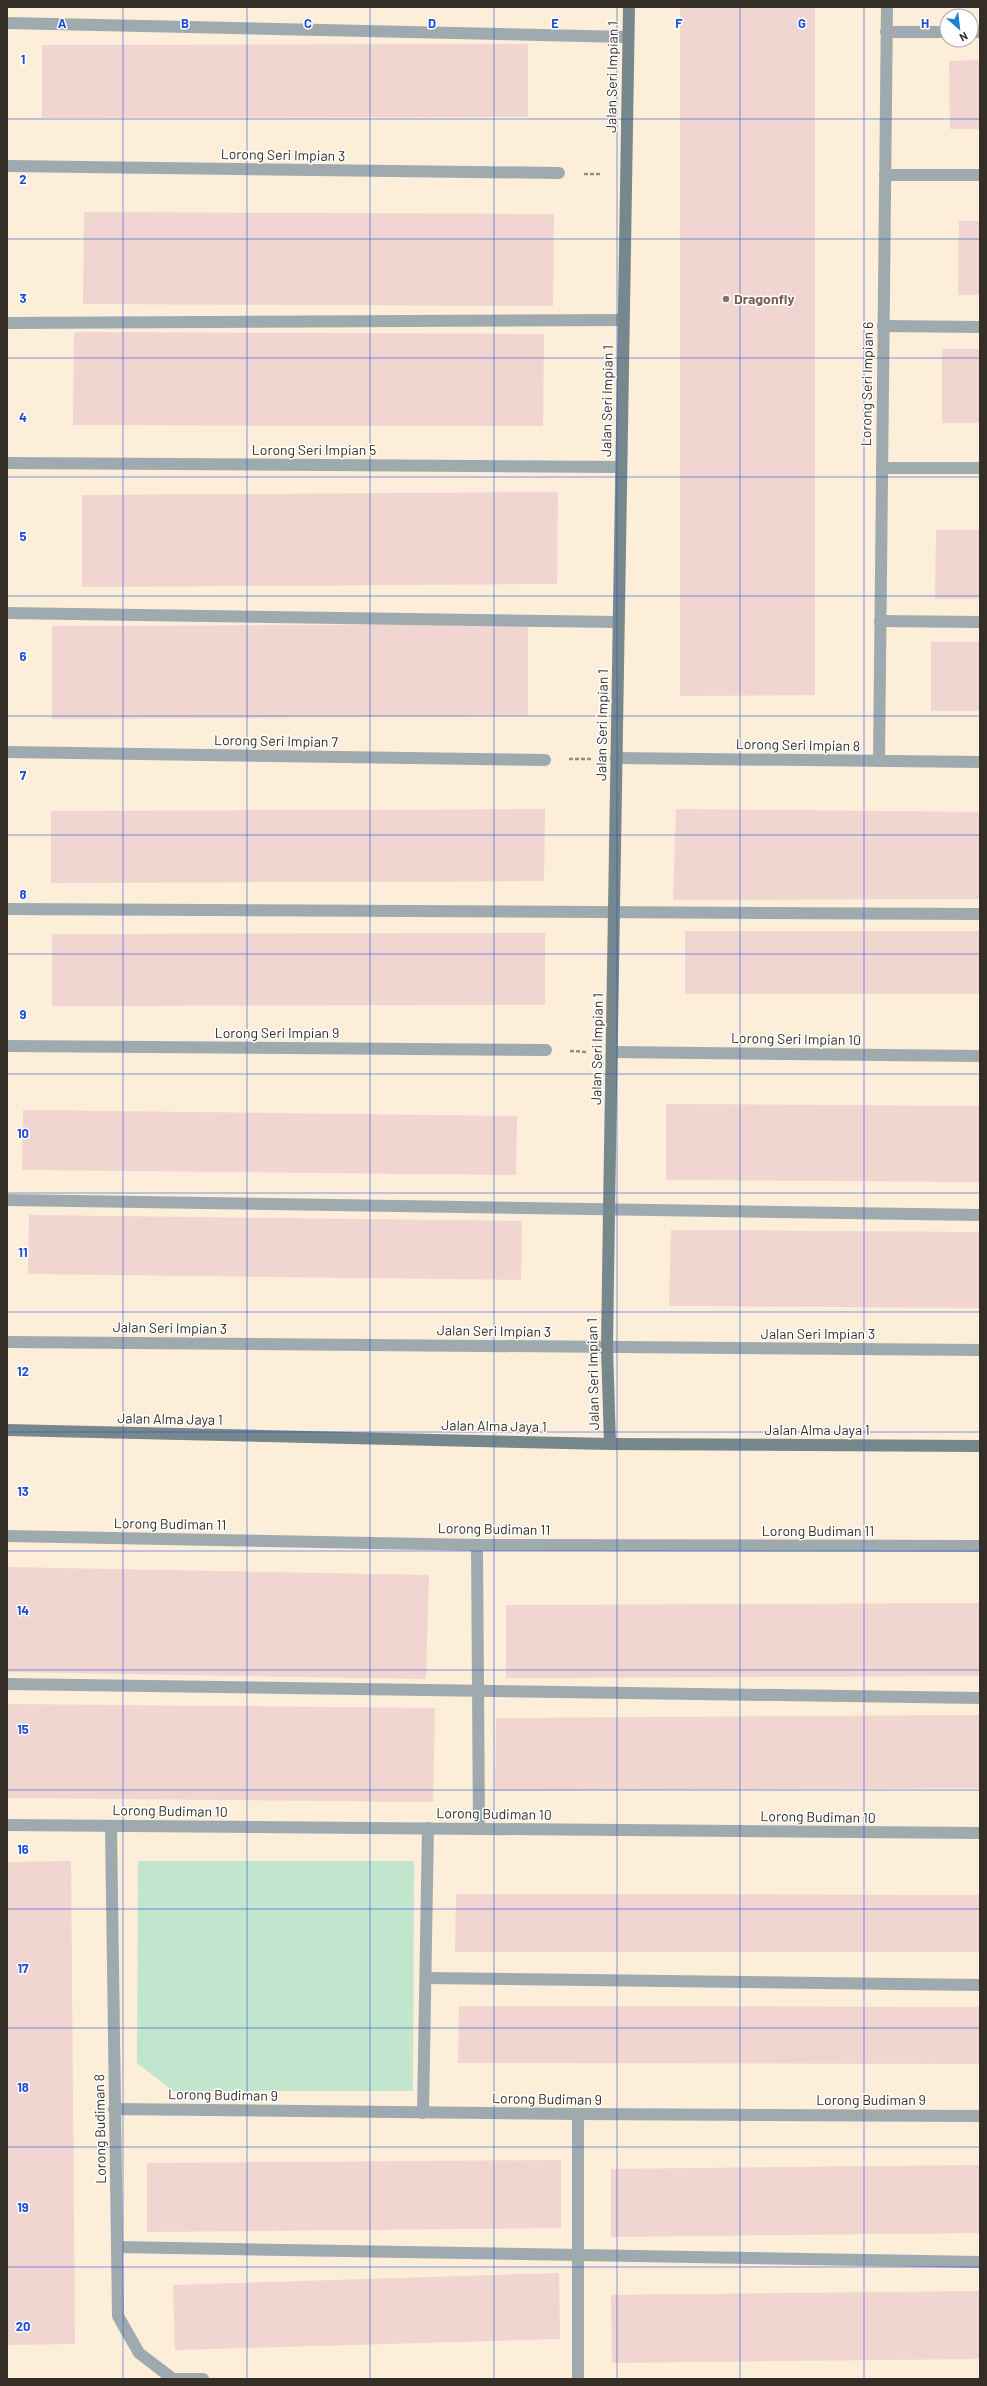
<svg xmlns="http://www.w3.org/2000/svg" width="987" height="2386" viewBox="0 0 987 2386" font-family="Barlow,sans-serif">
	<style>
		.green { fill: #c1e5cd }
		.building { fill: #f0d5d0 }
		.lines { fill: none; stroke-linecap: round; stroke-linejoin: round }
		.path { stroke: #978d7f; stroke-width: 2.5; stroke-dasharray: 4 2; stroke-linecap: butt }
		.lane { stroke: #9eaaad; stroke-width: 12 }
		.street { stroke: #9eaaad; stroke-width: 12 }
		.secondary { stroke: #77888c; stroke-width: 12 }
		.grid { fill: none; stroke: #1d4ed8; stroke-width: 1; stroke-opacity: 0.55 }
		.education-dot { fill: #8d6e63; stroke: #fff; stroke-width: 1.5 }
		.labels { text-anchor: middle; stroke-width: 3; stroke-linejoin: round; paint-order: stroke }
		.street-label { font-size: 14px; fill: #342e27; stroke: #fff }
		.education-label { font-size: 14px; font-weight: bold; fill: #785e54; stroke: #fff; text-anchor: start }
		.grid-label { font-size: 13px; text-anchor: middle; font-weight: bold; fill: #1d4ed8; stroke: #fff; stroke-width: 3; stroke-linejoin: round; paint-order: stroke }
	</style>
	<rect width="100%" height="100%" fill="#fceed9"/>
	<g class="green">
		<path d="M 116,7 L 408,7 L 116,8 Z"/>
		<path d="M 138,1861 L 414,1861 L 413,2091 L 173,2091 L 137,2063 Z"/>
	</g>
	<g class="building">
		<path d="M 680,7 L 815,7 L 815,695 L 680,696 Z"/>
		<path d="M 528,44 L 528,117 L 42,118 L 42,45 Z"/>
		<path d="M 980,60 L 980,129 L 950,129 L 949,61 Z"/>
		<path d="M 84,212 L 554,214 L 553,306 L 83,304 Z"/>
		<path d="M 959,221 L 980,221 L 980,295 L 958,295 Z"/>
		<path d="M 74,332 L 544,334 L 543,426 L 73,425 Z"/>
		<rect x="942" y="349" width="38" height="74"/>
		<path d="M 558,492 L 557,584 L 82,587 L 82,495 Z"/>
		<path d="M 936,530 L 980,530 L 980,599 L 935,599 Z"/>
		<path d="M 528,624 L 528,716 L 52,719 L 52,626 Z"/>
		<rect x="931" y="642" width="49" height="69"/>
		<path d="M 545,809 L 544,881 L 51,883 L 51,811 Z"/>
		<path d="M 676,809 L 980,812 L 980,899 L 673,900 Z"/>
		<rect x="685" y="931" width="295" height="63"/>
		<path d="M 545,933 L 545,1005 L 52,1006 L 52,934 Z"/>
		<path d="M 666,1104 L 980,1106 L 980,1182 L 666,1180 Z"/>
		<path d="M 23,1110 L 517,1116 L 516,1175 L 22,1170 Z"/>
		<path d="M 29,1215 L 522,1221 L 521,1280 L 28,1274 Z"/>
		<path d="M 671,1230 L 980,1232 L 980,1308 L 669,1306 Z"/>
		<path d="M 7,1567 L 429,1575 L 426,1679 L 7,1672 Z"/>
		<path d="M 980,1603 L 980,1676 L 506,1678 L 506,1605 Z"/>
		<path d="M 7,1704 L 435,1708 L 433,1802 L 7,1798 Z"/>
		<path d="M 980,1715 L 980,1788 L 495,1791 L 496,1718 Z"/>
		<path d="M 71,1861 L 75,2344 L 7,2345 L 7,1862 Z"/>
		<path d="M 456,1894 L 980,1895 L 980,1952 L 455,1952 Z"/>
		<path d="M 459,2006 L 980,2007 L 980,2064 L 458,2063 Z"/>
		<path d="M 561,2160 L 561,2228 L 147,2232 L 147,2163 Z"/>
		<path d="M 980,2165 L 980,2233 L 611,2237 L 611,2169 Z"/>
		<path d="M 559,2273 L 560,2339 L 175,2350 L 173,2285 Z"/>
		<path d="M 980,2291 L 980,2359 L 612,2363 L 611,2295 Z"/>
	</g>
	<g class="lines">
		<g class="path">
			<path d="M 584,174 L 601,174"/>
			<path d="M 569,759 L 592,759"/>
			<path d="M 570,1051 L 587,1052"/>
		</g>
		<g class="lane">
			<path d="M 7,23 L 628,37"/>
			<path d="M 886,32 L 947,32"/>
			<path d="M 971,32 L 980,32"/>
			<path d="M 7,323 L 623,320"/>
			<path d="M 883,326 L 980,327"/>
			<path d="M 7,613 L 618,622"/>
			<path d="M 880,621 L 980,622"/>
			<path d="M 7,909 L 980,914"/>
			<path d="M 7,1200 L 980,1215"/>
			<path d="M 477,1545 L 479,1829"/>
			<path d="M 7,1684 L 980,1698"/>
			<path d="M 426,1978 L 980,1985"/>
			<path d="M 423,2113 L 428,1828"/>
			<path d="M 117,2247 L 980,2262"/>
			<path d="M 578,2379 L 578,2114"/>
		</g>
		<g class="street">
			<path d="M 7,166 L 559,173"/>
			<path d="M 885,175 L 980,175"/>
			<path d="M 7,463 L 621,467"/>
			<path d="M 882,468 L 980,468"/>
			<path d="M 7,752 L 545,760"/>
			<path d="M 616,758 L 980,762"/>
			<path d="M 879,761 L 887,7"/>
			<path d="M 7,1046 L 546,1050"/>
			<path d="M 612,1052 L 980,1056"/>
			<path d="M 7,1342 L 980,1350"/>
			<path d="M 7,1536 L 477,1545 L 980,1546"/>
			<path d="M 7,1825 L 980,1833"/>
			<path d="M 111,1826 L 118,2316 L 139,2353 L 173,2379 L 203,2379"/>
			<path d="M 114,2109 L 578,2114 L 980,2116"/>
		</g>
		<g class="secondary">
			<path d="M 7,1430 L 610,1444 L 980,1446"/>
			<path d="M 610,1444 L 607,1347 L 609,1210 L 629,7"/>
		</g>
	</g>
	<path class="grid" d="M 123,7 L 123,2379M 247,7 L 247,2379M 370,7 L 370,2379M 494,7 L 494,2379M 617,7 L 617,2379M 740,7 L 740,2379M 864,7 L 864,2379M 7,119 L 980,119M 7,239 L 980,239M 7,358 L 980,358M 7,477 L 980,477M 7,596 L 980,596M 7,716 L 980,716M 7,835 L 980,835M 7,954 L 980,954M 7,1074 L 980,1074M 7,1193 L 980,1193M 7,1312 L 980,1312M 7,1432 L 980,1432M 7,1551 L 980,1551M 7,1670 L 980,1670M 7,1790 L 980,1790M 7,1909 L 980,1909M 7,2028 L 980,2028M 7,2147 L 980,2147M 7,2267 L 980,2267"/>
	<circle class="education-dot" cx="726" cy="299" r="4"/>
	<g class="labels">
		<g class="street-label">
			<text transform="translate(612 77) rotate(-89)" y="5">Jalan Seri Impian 1</text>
			<text transform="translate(283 155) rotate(1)" y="5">Lorong Seri Impian 3</text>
			<text transform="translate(867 384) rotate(-89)" y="5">Lorong Seri Impian 6</text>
			<text transform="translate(607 401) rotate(-89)" y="5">Jalan Seri Impian 1</text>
			<text x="314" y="455">Lorong Seri Impian 5</text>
			<text transform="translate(602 725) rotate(-89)" y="5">Jalan Seri Impian 1</text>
			<text transform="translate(276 741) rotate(1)" y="5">Lorong Seri Impian 7</text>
			<text transform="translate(798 745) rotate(1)" y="5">Lorong Seri Impian 8</text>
			<text x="277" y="1038">Lorong Seri Impian 9</text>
			<text transform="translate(796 1039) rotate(1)" y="5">Lorong Seri Impian 10</text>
			<text transform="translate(597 1049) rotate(-89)" y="5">Jalan Seri Impian 1</text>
			<text transform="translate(170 1328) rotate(1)" y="5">Jalan Seri Impian 3</text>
			<text transform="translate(494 1331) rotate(1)" y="5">Jalan Seri Impian 3</text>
			<text x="818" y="1339">Jalan Seri Impian 3</text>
			<text transform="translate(593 1374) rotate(-91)" y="5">Jalan Seri Impian 1</text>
			<text transform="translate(170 1419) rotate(1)" y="5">Jalan Alma Jaya 1</text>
			<text transform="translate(494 1426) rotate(1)" y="5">Jalan Alma Jaya 1</text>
			<text x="817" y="1435">Jalan Alma Jaya 1</text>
			<text transform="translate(170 1524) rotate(1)" y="5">Lorong Budiman 11</text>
			<text transform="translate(494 1529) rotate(1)" y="5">Lorong Budiman 11</text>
			<text x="818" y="1536">Lorong Budiman 11</text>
			<text transform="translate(170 1811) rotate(1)" y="5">Lorong Budiman 10</text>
			<text transform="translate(494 1814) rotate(1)" y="5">Lorong Budiman 10</text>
			<text transform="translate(818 1817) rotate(1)" y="5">Lorong Budiman 10</text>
			<text transform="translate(223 2095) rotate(1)" y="5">Lorong Budiman 9</text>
			<text transform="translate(547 2099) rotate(1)" y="5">Lorong Budiman 9</text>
			<text x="871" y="2105">Lorong Budiman 9</text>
			<text transform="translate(100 2129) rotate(-91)" y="5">Lorong Budiman 8</text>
		</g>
		<g class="education-label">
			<text x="734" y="304">Dragonfly</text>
		</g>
	</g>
	<g class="grid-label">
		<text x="62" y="28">A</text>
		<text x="185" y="28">B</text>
		<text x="308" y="28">C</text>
		<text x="432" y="28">D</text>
		<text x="555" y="28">E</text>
		<text x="679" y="28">F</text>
		<text x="802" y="28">G</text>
		<text x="925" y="28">H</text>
		<text x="23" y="64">1</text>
		<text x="23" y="184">2</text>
		<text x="23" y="303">3</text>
		<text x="23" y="422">4</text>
		<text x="23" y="541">5</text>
		<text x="23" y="661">6</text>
		<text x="23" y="780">7</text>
		<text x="23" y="899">8</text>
		<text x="23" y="1019">9</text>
		<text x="23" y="1138">10</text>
		<text x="23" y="1257">11</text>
		<text x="23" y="1376">12</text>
		<text x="23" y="1496">13</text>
		<text x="23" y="1615">14</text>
		<text x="23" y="1734">15</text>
		<text x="23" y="1854">16</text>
		<text x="23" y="1973">17</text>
		<text x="23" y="2092">18</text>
		<text x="23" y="2212">19</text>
		<text x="23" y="2331">20</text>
	</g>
	<rect width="987" height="2386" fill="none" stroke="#342e27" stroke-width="16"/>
	<g transform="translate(959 28) rotate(152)"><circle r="19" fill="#ffffff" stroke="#aeaba9"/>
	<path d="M0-3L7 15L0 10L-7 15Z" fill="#2180cc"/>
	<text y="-6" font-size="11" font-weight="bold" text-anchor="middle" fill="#342e27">N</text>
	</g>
</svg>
